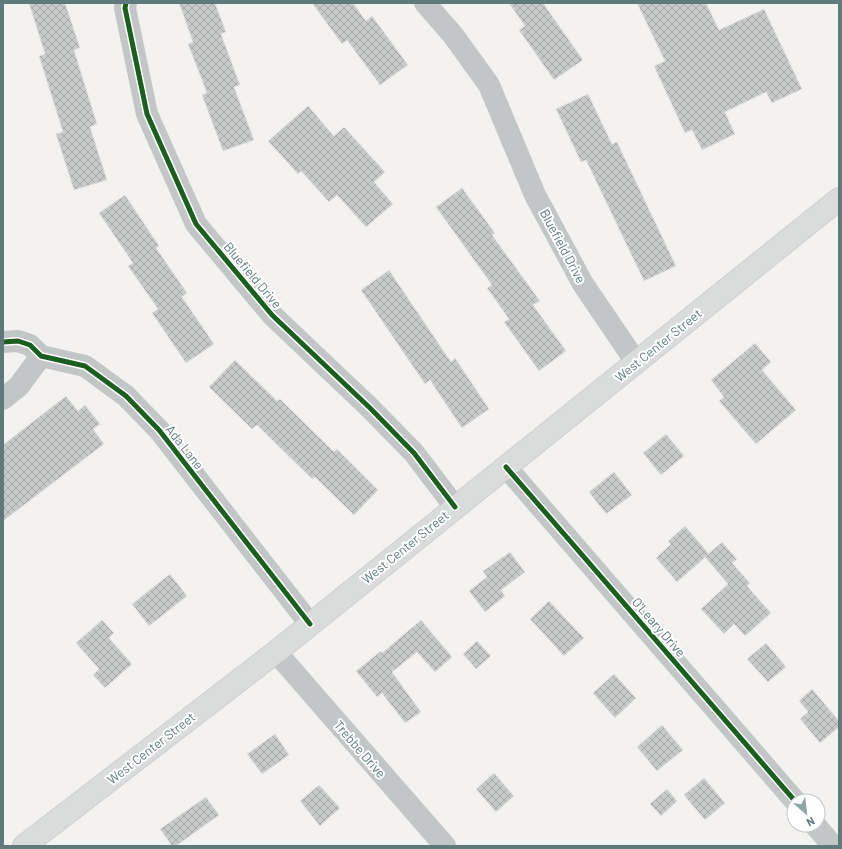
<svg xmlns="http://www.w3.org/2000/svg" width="842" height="849" viewBox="0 0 842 849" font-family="Barlow,sans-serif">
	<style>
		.building { fill: url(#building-cross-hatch); stroke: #e2e2e1 }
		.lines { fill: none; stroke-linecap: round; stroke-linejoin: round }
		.secondary-casing { stroke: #cecfce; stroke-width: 24 }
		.minor { stroke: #c3c6c6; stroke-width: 22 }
		.secondary { stroke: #dadcdc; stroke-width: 22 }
		.cycleway-casing { stroke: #fff; stroke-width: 8 }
		.cycleway { stroke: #1b5e20; stroke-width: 5 }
		.labels { text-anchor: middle; stroke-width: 4; stroke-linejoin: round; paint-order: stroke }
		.street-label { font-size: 13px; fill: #607a7b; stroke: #fff }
	</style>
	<defs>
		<pattern id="building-cross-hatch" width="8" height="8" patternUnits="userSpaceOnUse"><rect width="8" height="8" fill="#c8cac9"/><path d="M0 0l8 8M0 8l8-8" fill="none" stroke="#a6a9a8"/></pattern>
	</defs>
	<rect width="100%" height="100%" fill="#f3f2f1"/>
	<g class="building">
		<path d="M 29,3 L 65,3 L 80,48 L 74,50 L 97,124 L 90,127 L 107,180 L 74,190 L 56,134 L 63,132 L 39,56 L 45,54 Z"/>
		<path d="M 179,3 L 215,3 L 226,32 L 221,34 L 240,85 L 234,87 L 254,140 L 223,151 L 202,95 L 207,93 L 188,44 L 193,42 Z"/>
		<path d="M 312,3 L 353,3 L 366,21 L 372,16 L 408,65 L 380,85 L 347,40 L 342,44 Z"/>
		<path d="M 509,3 L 543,3 L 583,60 L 554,80 L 519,30 L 525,26 Z"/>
		<path d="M 637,3 L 706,3 L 719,30 L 764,9 L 802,89 L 772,103 L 766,92 L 725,112 L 735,134 L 702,150 L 692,130 L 685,133 L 654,66 L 665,61 Z"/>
		<path d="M 588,94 L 612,144 L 617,142 L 676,266 L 644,281 L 586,160 L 581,162 L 556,109 Z"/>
		<path d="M 308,106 L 334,136 L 344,127 L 385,172 L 374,182 L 393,204 L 366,227 L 337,195 L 329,202 L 301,171 L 298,174 L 268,141 Z"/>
		<path d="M 462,188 L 495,233 L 492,235 L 540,301 L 533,305 L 566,351 L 539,371 L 504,322 L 509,319 L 487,288 L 492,285 L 436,207 Z"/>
		<path d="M 125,195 L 159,246 L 156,248 L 187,293 L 182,297 L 214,344 L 186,363 L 152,313 L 158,309 L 128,266 L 133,263 L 99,213 Z"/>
		<path d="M 389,270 L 451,362 L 455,358 L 489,409 L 462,428 L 430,380 L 425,384 L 361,290 Z"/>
		<path d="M 755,343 L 771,362 L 762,370 L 796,410 L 756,444 L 719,401 L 724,397 L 711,380 Z"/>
		<path d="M 235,360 L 277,401 L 280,399 L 334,452 L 337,449 L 378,490 L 354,515 L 315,477 L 312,479 L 257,425 L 252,429 L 209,387 Z"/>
		<path d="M 66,396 L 78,411 L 85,405 L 100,424 L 93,429 L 104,444 L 3,521 L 3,445 Z"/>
		<path d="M 666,434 L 684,456 L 661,475 L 643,453 Z"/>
		<path d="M 614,472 L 632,495 L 606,514 L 589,492 Z"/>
		<path d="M 685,526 L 709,554 L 677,582 L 656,558 L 671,544 L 668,541 Z"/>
		<path d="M 722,542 L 737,559 L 732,563 L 750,583 L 747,586 L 771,613 L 745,636 L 734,624 L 724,634 L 701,609 L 728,584 L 705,557 Z"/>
		<path d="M 510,552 L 525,572 L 501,590 L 505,596 L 485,612 L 469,591 L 487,577 L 483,571 Z"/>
		<path d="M 170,574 L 187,596 L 149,626 L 132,604 Z"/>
		<path d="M 549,601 L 584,638 L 564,656 L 530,619 Z"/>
		<path d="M 102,620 L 114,633 L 109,638 L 132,664 L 105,688 L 93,675 L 99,669 L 76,643 Z"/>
		<path d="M 421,620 L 452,657 L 435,672 L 417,652 L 392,672 L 421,712 L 405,723 L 382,693 L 377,697 L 356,671 L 381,651 L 382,653 Z"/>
		<path d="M 477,641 L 491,656 L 476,669 L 463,654 Z"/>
		<path d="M 766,643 L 786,667 L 768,682 L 747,659 Z"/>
		<path d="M 614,674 L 636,698 L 615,718 L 593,693 Z"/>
		<path d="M 812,689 L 839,721 L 839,727 L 820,743 L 800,719 L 808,712 L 799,701 Z"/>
		<path d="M 662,725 L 683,750 L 657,771 L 637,747 Z"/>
		<path d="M 275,734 L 289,755 L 262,774 L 247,754 Z"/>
		<path d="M 494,773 L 514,796 L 496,812 L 476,789 Z"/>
		<path d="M 704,778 L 725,803 L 705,820 L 684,795 Z"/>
		<path d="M 319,785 L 340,808 L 320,826 L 300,801 Z"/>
		<path d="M 667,789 L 677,801 L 661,816 L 650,804 Z"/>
		<path d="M 206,797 L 219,815 L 176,846 L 172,846 L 160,829 Z"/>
	</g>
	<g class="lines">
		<defs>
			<path id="secondary" d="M 24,846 L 276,652 L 839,199"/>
		</defs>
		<use href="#secondary" class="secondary-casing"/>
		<g class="minor">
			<path d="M 126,3 L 125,8 L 147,114 L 196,224 L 272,315 L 370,408 L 414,453 L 455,507"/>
			<path d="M 425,3 L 453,35 L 489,85 L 535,195 L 583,284 L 636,362"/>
			<path d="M 3,342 L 18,341 L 30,345 L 41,356 L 85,366 L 126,396 L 159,430 L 310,624"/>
			<path d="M 3,399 L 19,386 L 41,356"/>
			<path d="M 506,467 L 795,801"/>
			<path d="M 276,652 L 445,846"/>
			<path d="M 815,825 L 833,846"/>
		</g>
		<use href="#secondary" class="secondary"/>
		<defs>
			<g id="cycleway">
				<path d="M 126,3 L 125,8 L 147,114 L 196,224 L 272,315 L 370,408 L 414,453 L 455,507"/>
				<path d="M 3,342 L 18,341 L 30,345 L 41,356 L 85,366 L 126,396 L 159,430 L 310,624"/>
				<path d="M 506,467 L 795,801"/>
			</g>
		</defs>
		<use href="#cycleway" class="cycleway-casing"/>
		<use href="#cycleway" class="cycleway"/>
	</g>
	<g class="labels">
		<g class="street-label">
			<text transform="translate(563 246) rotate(62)" y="5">Bluefield Drive</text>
			<text transform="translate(253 275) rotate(50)" y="5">Bluefield Drive</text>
			<text transform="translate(658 345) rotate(-39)" y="5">West Center Street</text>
			<text transform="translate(185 447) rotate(52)" y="5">Ada Lane</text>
			<text transform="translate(405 547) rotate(-39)" y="5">West Center Street</text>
			<text transform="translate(659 627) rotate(49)" y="5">O'Leary Drive</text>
			<text transform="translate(151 748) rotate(-38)" y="5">West Center Street</text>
			<text transform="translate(360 749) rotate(49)" y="5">Trebbe Drive</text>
		</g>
	</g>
	<rect width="842" height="849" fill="none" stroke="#607a7b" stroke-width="8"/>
	<g transform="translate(806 813) rotate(152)"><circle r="19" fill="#ffffff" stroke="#bfcaca"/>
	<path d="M0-3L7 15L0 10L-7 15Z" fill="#93a4a4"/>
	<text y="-6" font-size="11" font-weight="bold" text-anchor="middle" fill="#607a7b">N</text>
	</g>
</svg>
